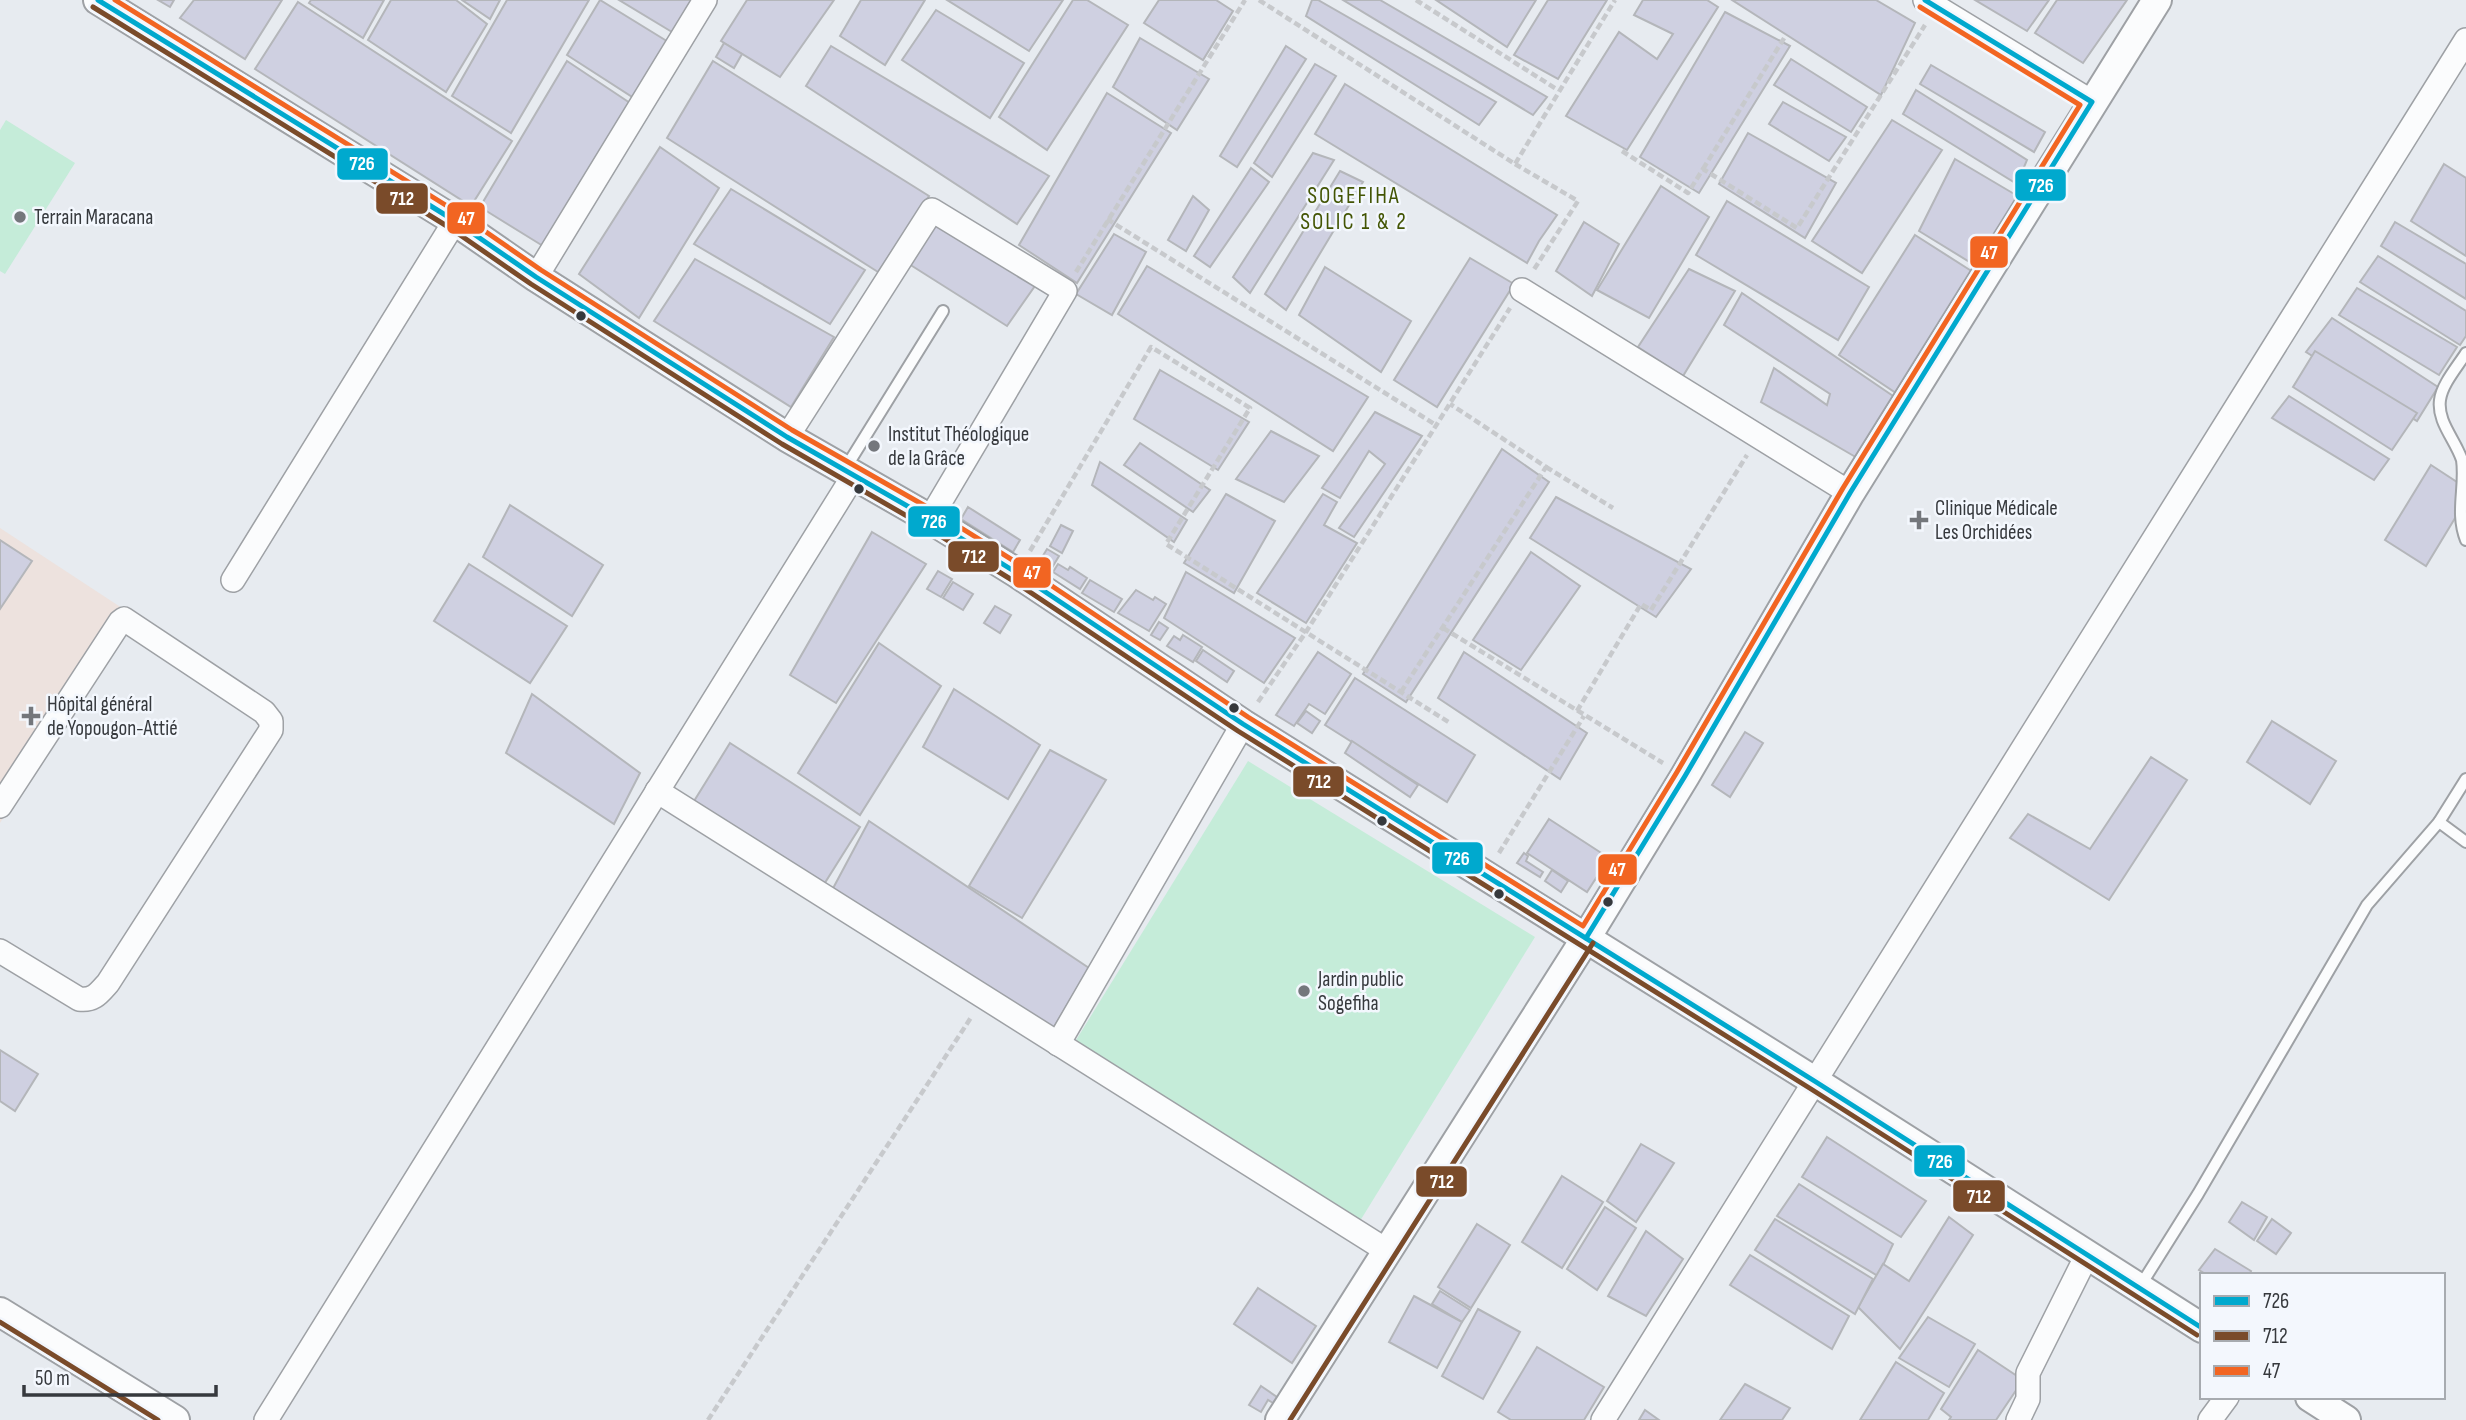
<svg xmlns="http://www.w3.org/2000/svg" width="2466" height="1420" viewBox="0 0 2466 1420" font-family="'Sofia Sans Condensed',sans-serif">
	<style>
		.medical { fill: #ede2de }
		.green { fill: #c5ecd9 }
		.building { fill: #cfd0e1; stroke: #b4b6ba; stroke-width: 2 }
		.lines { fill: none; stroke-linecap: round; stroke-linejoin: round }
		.service-casing { stroke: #9ea1a5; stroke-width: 14 }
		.minor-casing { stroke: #9ea1a5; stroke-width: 26 }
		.tertiary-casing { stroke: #9ea1a5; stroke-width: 32 }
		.path { stroke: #c7c9cc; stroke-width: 4.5; stroke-dasharray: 7 3.5; stroke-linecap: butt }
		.service { stroke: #fbfcfd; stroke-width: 10 }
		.minor { stroke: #fbfcfd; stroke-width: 23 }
		.tertiary { stroke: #fbfcfd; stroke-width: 28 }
		.bus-1-casing { stroke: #f3f7fd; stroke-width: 10 }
		.bus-2-casing { stroke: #f3f7fd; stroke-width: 10 }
		.bus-3-casing { stroke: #f3f7fd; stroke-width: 10 }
		.bus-1 { stroke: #00a9ce; stroke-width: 5 }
		.bus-2 { stroke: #7a4b2a; stroke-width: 5 }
		.bus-3 { stroke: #f26522; stroke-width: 5 }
		.poi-dot { fill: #74777c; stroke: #f3f7fd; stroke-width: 2.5 }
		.bus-dot { fill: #36393d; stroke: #f3f7fd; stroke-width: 2.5 }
		.labels { text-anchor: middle; stroke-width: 5; stroke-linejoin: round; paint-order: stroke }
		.poi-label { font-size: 21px; fill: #36393d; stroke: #f3f7fd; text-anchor: start }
		.neighbourhood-label { font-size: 23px; letter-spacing: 2px; fill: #435504; stroke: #f3f7fd }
		.line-badge { stroke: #f3f7fd; stroke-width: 2.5 }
		.badge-label { font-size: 19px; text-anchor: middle; font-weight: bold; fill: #fff }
	</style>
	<rect width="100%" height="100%" fill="#e7ebf0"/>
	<path class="medical" d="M 0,528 L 125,610 L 0,823 Z"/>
	<g class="green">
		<path d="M 6,120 L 75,163 L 5,274 L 0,271 L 0,130 Z"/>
		<path d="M 1248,761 L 1535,937 L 1360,1221 L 1073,1045 Z"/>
	</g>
	<g class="building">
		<path d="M 158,0 L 174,0 L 170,7 Z"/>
		<path d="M 194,0 L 282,0 L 245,59 L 180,18 Z"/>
		<path d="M 311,0 L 384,0 L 363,38 L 309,3 Z"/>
		<path d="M 391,0 L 456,0 L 487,24 L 446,92 L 368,40 Z"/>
		<path d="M 462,0 L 500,0 L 490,19 Z"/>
		<path d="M 507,0 L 589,0 L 511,133 L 452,96 Z"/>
		<path d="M 600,0 L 670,43 L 637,100 L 567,55 Z"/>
		<path d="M 619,0 L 695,0 L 672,32 Z"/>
		<path d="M 747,0 L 834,0 L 780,77 L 721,41 Z"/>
		<path d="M 861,0 L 925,0 L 885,65 L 840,36 Z"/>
		<path d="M 947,0 L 1063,0 L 1029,51 Z"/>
		<path d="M 1073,0 L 1087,0 L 1128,25 L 1047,150 L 999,117 Z"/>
		<path d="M 1159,0 L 1216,0 L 1233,11 L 1203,60 L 1144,23 Z"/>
		<path d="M 1312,0 L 1318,0 L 1496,102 L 1479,125 L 1306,16 Z"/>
		<path d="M 1343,0 L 1380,0 L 1547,97 L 1533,115 Z"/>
		<path d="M 1436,0 L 1536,0 L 1507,47 Z"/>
		<path d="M 1548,0 L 1607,0 L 1558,79 L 1514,55 Z"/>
		<path d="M 1643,0 L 1707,0 L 1718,7 L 1627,150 L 1566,116 L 1619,32 L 1657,59 L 1673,34 L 1634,15 Z"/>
		<path d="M 1732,0 L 1876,0 L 1915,23 L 1881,95 Z"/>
		<path d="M 1975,0 L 2049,0 L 2027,31 Z"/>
		<path d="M 2057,0 L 2127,0 L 2083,63 L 2035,33 Z"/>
		<path d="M 298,2 L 512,141 L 471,206 L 255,69 Z"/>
		<path d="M 936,10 L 1024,63 L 990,118 L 902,60 Z"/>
		<path d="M 1725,12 L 1790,46 L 1699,193 L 1640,157 Z"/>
		<path d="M 1140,38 L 1209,79 L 1177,130 L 1113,87 Z"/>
		<path d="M 724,43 L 742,54 L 734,68 L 716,57 Z"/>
		<path d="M 831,46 L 1049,176 L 1017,224 L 806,86 Z"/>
		<path d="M 1286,46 L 1306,59 L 1237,167 L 1220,156 Z"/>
		<path d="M 1791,59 L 1867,107 L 1851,132 L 1774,85 Z"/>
		<path d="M 567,61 L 633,105 L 543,246 L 480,207 Z"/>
		<path d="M 713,61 L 929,196 L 878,272 L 667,138 Z"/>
		<path d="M 1315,64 L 1336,76 L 1272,177 L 1254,163 Z"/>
		<path d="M 1931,65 L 2045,132 L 2034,152 L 1920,84 Z"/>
		<path d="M 1345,84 L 1557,215 L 1539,241 L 1527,263 L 1315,134 Z"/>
		<path d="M 1916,90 L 2027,160 L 2017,184 L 1903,114 Z"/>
		<path d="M 1107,93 L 1171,133 L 1077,283 L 1019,245 Z"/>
		<path d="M 1783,102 L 1846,137 L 1829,161 L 1769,124 Z"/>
		<path d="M 1892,120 L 1942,150 L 1862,273 L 1812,241 Z"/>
		<path d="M 1748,133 L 1836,183 L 1805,238 L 1719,184 Z"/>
		<path d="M 660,147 L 719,188 L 639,318 L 579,274 Z"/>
		<path d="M 1313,153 L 1334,160 L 1250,293 L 1233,277 Z"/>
		<path d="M 1955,159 L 2021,198 L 1981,269 L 1919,231 Z"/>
		<path d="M 2444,164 L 2466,178 L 2466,256 L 2411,221 Z"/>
		<path d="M 1251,168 L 1269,182 L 1210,267 L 1194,256 Z"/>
		<path d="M 1340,171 L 1363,182 L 1286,310 L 1265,294 Z"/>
		<path d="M 1661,186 L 1709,217 L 1649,318 L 1597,290 Z"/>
		<path d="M 731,189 L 865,270 L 830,324 L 694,244 Z"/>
		<path d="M 1193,196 L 1209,210 L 1186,251 L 1168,240 Z"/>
		<path d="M 1727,201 L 1869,287 L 1838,340 L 1696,255 Z"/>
		<path d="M 936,219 L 1037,283 L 1007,326 L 909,264 Z"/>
		<path d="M 1584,222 L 1619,244 L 1592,296 L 1556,271 Z"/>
		<path d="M 2395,222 L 2466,264 L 2466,299 L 2381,246 Z"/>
		<path d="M 1114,234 L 1146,252 L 1112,315 L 1076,294 Z"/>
		<path d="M 1915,235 L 1973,272 L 1899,395 L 1839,355 Z"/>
		<path d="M 2378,256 L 2466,311 L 2466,336 L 2460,345 L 2360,282 Z"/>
		<path d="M 1470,258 L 1514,284 L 1437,407 L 1394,380 Z"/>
		<path d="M 695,259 L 834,337 L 791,407 L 654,321 Z"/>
		<path d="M 1147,266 L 1368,397 L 1333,451 L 1118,314 Z"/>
		<path d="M 1325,267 L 1411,321 L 1381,372 L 1299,315 Z"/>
		<path d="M 1689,269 L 1735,291 L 1683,376 L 1638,347 Z"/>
		<path d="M 2357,288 L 2457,347 L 2439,375 L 2339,315 Z"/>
		<path d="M 1742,293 L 1896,398 L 1859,459 L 1761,402 L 1774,368 L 1827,405 L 1830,394 L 1724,325 Z"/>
		<path d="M 2332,318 L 2438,387 L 2417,421 L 2306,352 Z"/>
		<path d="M 2315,351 L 2417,413 L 2392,450 L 2293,387 Z"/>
		<path d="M 1160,370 L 1249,422 L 1218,470 L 1134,419 Z"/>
		<path d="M 2289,396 L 2389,459 L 2374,480 L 2272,418 Z"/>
		<path d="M 1375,412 L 1422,436 L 1354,537 L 1339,528 L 1385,464 L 1369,451 L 1340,498 L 1322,488 Z"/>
		<path d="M 1271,431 L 1319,456 L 1284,502 L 1236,479 Z"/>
		<path d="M 1140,443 L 1210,490 L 1193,512 L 1124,465 Z"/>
		<path d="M 1502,449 L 1549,482 L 1406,702 L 1363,674 Z"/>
		<path d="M 1100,462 L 1187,520 L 1174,542 L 1092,485 Z"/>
		<path d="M 2431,465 L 2466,488 L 2466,500 L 2426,566 L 2385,540 Z"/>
		<path d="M 1226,494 L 1275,521 L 1234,593 L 1184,563 Z"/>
		<path d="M 1323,494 L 1337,502 L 1324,525 L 1357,543 L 1306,623 L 1257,593 Z"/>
		<path d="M 1556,497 L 1691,569 L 1656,617 L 1530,538 Z"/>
		<path d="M 510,505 L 603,565 L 572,616 L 483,557 Z"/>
		<path d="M 968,507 L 1020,540 L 1013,552 L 961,519 Z"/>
		<path d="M 1061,525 L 1073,531 L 1062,553 L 1050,546 Z"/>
		<path d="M 872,532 L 926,564 L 836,703 L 790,675 Z"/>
		<path d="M 0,540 L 32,561 L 0,609 Z"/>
		<path d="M 1047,549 L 1059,556 L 1050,571 L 1038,564 Z"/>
		<path d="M 1531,552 L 1580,586 L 1521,670 L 1473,640 Z"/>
		<path d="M 469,564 L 567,626 L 530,683 L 434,621 Z"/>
		<path d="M 1058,564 L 1068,570 L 1070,567 L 1087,578 L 1080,589 L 1053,572 Z"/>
		<path d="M 938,571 L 952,579 L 941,597 L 927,589 Z"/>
		<path d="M 1186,572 L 1295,638 L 1264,683 L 1164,618 Z"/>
		<path d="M 1090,580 L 1122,599 L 1114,612 L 1082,593 Z"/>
		<path d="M 953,582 L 973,594 L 963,610 L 943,598 Z"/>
		<path d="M 1136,590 L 1153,600 L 1155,597 L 1166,604 L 1149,631 L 1118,613 Z"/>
		<path d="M 995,606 L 1011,615 L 1000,633 L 984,623 Z"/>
		<path d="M 1159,622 L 1168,628 L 1160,640 L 1151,635 Z"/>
		<path d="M 1183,635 L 1202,647 L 1193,662 L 1167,646 L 1174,636 L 1180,640 Z"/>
		<path d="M 879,643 L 941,686 L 860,815 L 798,773 Z"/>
		<path d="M 1203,650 L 1234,671 L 1227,682 L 1196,661 Z"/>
		<path d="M 1318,652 L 1351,674 L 1325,714 L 1309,704 L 1294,726 L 1276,715 Z"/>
		<path d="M 1464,652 L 1587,733 L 1560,779 L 1438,698 Z"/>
		<path d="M 1355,678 L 1475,755 L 1447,802 L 1325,725 Z"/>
		<path d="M 954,689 L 1040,745 L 1008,799 L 923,747 Z"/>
		<path d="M 532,694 L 640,773 L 614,824 L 506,753 Z"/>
		<path d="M 1306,711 L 1320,721 L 1312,733 L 1297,723 Z"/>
		<path d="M 2272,721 L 2336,761 L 2310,804 L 2247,762 Z"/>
		<path d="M 1745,732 L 1763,743 L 1730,797 L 1712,785 Z"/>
		<path d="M 1352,741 L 1418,785 L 1410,797 L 1345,753 Z"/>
		<path d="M 730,743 L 860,827 L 821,889 L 691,806 Z"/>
		<path d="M 1050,750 L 1106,780 L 1022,918 L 969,886 Z"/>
		<path d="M 2151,757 L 2187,780 L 2109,900 L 2010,838 L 2028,814 L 2090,849 Z"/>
		<path d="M 1549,819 L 1609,858 L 1587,892 L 1527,853 Z"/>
		<path d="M 869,821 L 1089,968 L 1051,1032 L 830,894 Z"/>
		<path d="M 1524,853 L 1528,856 L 1526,861 L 1543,872 L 1540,877 L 1517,863 Z"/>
		<path d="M 1552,870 L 1568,881 L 1561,892 L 1545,881 Z"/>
		<path d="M 0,1050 L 38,1074 L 15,1111 L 0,1101 Z"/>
		<path d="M 1827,1137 L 1926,1201 L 1901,1237 L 1802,1177 Z"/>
		<path d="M 1641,1144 L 1674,1163 L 1636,1222 L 1607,1201 Z"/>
		<path d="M 1562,1176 L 1603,1202 L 1562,1268 L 1522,1242 Z"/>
		<path d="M 1799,1184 L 1893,1244 L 1878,1276 L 1777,1216 Z"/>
		<path d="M 2242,1202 L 2267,1217 L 2254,1240 L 2229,1222 Z"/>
		<path d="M 1605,1207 L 1636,1228 L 1597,1290 L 1567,1269 Z"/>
		<path d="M 1949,1217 L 1973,1235 L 1900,1349 L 1858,1307 L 1883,1264 L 1909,1281 Z"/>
		<path d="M 1775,1219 L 1873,1279 L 1855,1314 L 1755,1250 Z"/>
		<path d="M 2272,1219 L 2291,1233 L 2276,1254 L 2257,1241 Z"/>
		<path d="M 1477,1224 L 1510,1245 L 1471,1308 L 1438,1287 Z"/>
		<path d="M 1646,1231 L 1683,1259 L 1646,1316 L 1608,1296 Z"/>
		<path d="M 2215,1249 L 2251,1271 L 2249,1275 L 2207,1275 L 2199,1270 Z"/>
		<path d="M 1750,1255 L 1849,1316 L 1832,1349 L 1730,1285 Z"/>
		<path d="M 1258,1288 L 1316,1326 L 1292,1363 L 1234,1324 Z"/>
		<path d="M 1440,1291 L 1470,1310 L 1462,1322 L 1432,1304 Z"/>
		<path d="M 1414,1296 L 1462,1322 L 1437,1368 L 1389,1342 Z"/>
		<path d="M 1478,1309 L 1520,1332 L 1483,1399 L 1442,1376 Z"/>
		<path d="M 1928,1317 L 1975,1344 L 1949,1387 L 1899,1358 Z"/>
		<path d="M 1537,1347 L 1604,1387 L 1584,1420 L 1511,1420 L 1498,1412 Z"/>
		<path d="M 1978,1350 L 2023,1380 L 1996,1420 L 1949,1420 L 1951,1417 L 1941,1409 Z"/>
		<path d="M 1896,1362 L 1944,1393 L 1928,1420 L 1860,1420 Z"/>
		<path d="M 1745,1384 L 1790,1408 L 1782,1420 L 1720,1420 Z"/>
		<path d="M 1261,1386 L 1277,1397 L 1273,1403 L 1268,1400 L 1261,1412 L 1249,1405 Z"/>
		<path d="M 1645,1410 L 1659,1420 L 1639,1420 Z"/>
	</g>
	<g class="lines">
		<defs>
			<g id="service">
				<path d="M 2466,353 C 2458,366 2442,384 2440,400 C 2437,422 2455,439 2462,460 C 2466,486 2455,513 2466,540"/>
				<path d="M 845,469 L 943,311"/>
				<path d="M 2439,822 L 2466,842"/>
				<path d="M 2139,1288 L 2198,1194 L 2367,905 L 2439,822 L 2466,779"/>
			</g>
			<g id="minor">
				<path d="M 1925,0 L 2092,102"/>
				<path d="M 536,277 L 705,0"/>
				<path d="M 1522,290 L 1850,493"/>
				<path d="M 787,437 L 932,210 L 1065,291 L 930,519"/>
				<path d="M 233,580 L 455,221"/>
				<path d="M 657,791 C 900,946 1145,1098 1389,1252"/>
				<path d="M 0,806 L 120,622 L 124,619 L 264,712 L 271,721 L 271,730 L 108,983 C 99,993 94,1001 79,999 L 0,951"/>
				<path d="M 1058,1044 L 1243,724"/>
				<path d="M 266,1420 L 854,475"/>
				<path d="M 1603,1420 L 2466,40"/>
				<path d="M 2018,1420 L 2028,1399 L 2028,1373 L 2087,1255"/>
				<path d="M 2210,1420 L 2227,1397"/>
			</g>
			<g id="tertiary">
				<path d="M 98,0 L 455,221 L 536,277 L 787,437 L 930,519 L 1017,573 L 1243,724 L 1816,1082 L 2202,1328"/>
				<path d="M 0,1312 L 175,1420"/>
				<path d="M 2310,1397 L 2346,1420"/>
				<path d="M 1280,1420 L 1586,938 L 1685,776 L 1850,493 L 2157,0"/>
			</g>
		</defs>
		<use href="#service" class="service-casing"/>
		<use href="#minor" class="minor-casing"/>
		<use href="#tertiary" class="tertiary-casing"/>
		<g class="path">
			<path d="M 1259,0 L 1515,164 L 1615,0"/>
			<path d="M 1416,0 L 1558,90"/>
			<path d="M 1622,151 L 1688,193 L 1703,169 L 1797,228 L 1925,25"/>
			<path d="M 1515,164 L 1578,201 L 1533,271"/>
			<path d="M 1703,169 L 1786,35"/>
			<path d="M 1107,219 L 1436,425"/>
			<path d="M 1076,272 L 1245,0"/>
			<path d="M 1546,467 L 1613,508"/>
			<path d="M 1030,551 L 1151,347 L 1250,408 L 1166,544 L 1450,723"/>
			<path d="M 1443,628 L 1663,763"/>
			<path d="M 1401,692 L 1546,467 L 1450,404"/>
			<path d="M 1258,702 L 1306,632 L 1510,308"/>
			<path d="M 1577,711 L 1641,604 L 1651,610 L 1747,455"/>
			<path d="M 1499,853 L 1584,716"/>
			<path d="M 708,1420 L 972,1016"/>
		</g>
		<use href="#service" class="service"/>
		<use href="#minor" class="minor"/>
		<use href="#tertiary" class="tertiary"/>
		<defs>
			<g id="bus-1">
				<path d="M 98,0 L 455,221 L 536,277 L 787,437 L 930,519 L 1017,573 L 1243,724 L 1816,1082 L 2202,1328"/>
				<path d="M 1586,938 L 1685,776 L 1850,493 L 2092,102 L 1925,0"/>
			</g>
			<g id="bus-2">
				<path d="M 93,7 L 450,228 L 531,284 L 782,444 L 926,527 L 1012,580 L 1238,731 L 1811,1089 L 2197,1335"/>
				<path d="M 0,1322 L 158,1420"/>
				<path d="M 1290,1420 L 1593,943"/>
			</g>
			<path id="bus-3" d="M 115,0 L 460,214 L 541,270 L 792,430 L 934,511 L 1022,566 L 1248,717 L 1583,926 L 1677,772 L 1843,488 L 2080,105 L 1920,7"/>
		</defs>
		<use href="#bus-1" class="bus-1-casing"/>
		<use href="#bus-2" class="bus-2-casing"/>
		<use href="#bus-3" class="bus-3-casing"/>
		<use href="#bus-1" class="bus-1"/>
		<use href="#bus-2" class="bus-2"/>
		<use href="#bus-3" class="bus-3"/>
	</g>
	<g class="poi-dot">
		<circle cx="20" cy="217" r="7"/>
		<circle cx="874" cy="446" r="7"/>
		<path d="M1915.5 509.5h7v7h7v7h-7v7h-7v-7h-7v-7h7z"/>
		<path d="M27.5 705.5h7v7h7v7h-7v7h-7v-7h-7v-7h7z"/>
		<circle cx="1304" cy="991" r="7"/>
	</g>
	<g class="bus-dot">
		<circle cx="581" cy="316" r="6"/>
		<circle cx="859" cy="489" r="6"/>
		<circle cx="1234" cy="708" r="6"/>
		<circle cx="1382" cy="821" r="6"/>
		<circle cx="1499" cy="894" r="6"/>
		<circle cx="1608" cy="902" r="6"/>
	</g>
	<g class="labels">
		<g class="poi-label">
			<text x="34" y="224">Terrain Maracana</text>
			<text x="888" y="441">Institut Théologique<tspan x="888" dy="24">de la Grâce</tspan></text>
			<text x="1935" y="515">Clinique Médicale<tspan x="1935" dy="24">Les Orchidées</tspan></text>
			<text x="47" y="711">Hôpital général<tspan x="47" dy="24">de Yopougon-Attié</tspan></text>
			<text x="1318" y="986">Jardin public<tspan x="1318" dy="24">Sogefiha</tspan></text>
		</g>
		<g class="neighbourhood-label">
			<text x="1354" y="203">SOGEFIHA<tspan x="1354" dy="26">SOLIC 1 &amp; 2</tspan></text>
		</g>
	</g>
	<g class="line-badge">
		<rect x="336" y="147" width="53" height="34" rx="7" fill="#00a9ce"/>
		<rect x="2014" y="168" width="53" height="34" rx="7" fill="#00a9ce"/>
		<rect x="375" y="182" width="54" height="33" rx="7" fill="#7a4b2a"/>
		<rect x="446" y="201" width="40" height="34" rx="7" fill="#f26522"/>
		<rect x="1969" y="235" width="40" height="34" rx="7" fill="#f26522"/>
		<rect x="907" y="505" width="54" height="33" rx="7" fill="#00a9ce"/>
		<rect x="947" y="540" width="53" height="33" rx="7" fill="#7a4b2a"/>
		<rect x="1012" y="556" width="40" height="33" rx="7" fill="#f26522"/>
		<rect x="1292" y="765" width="53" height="33" rx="7" fill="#7a4b2a"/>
		<rect x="1431" y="841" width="53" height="34" rx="7" fill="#00a9ce"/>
		<rect x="1597" y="853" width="41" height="33" rx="7" fill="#f26522"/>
		<rect x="1913" y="1144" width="53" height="34" rx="7" fill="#00a9ce"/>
		<rect x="1415" y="1165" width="53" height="33" rx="7" fill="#7a4b2a"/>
		<rect x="1952" y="1179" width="54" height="34" rx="7" fill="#7a4b2a"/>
	</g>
	<g class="badge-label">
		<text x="362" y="170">726</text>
		<text x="2041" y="192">726</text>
		<text x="402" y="205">712</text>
		<text x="466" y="225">47</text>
		<text x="1989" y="259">47</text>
		<text x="934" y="528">726</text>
		<text x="974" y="563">712</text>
		<text x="1032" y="579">47</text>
		<text x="1319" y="788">712</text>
		<text x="1457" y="865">726</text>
		<text x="1617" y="876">47</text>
		<text x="1940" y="1168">726</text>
		<text x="1442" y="1188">712</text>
		<text x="1979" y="1203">712</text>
	</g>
	<rect x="2200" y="1273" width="245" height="126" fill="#f3f7fd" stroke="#a7abb0" stroke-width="2"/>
	<rect x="2214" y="1296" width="35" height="10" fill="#00a9ce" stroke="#a7abb0" stroke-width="2"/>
	<text x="2263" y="1308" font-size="21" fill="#36393d">726</text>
	<rect x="2214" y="1331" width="35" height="10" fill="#7a4b2a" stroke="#a7abb0" stroke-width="2"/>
	<text x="2263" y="1343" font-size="21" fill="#36393d">712</text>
	<rect x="2214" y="1366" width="35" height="10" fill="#f26522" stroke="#a7abb0" stroke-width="2"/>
	<text x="2263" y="1378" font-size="21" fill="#36393d">47</text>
	<path d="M24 1385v10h192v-10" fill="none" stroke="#36393d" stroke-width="3.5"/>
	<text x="35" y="1385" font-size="21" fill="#36393d" stroke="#f3f7fd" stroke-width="5" paint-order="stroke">50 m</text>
</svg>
